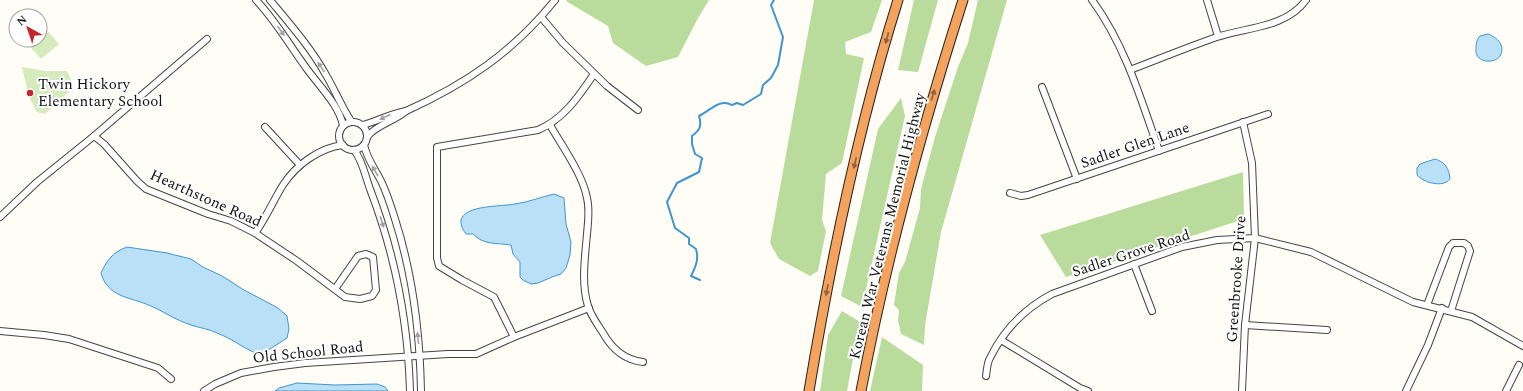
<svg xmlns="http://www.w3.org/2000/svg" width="1523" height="391" viewBox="0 0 1523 391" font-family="Spectral,serif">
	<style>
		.green { fill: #d5ebbd }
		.forest { fill: #b9dc9c }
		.water { fill: #b9e0f7; stroke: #3f96cf }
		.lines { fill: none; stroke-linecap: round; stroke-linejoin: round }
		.stream { stroke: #3f96cf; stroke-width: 2 }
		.minor-casing { stroke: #444; stroke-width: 8 }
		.highway-casing { stroke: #222; stroke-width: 11 }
		.minor { stroke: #fff; stroke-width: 6 }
		.highway { stroke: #f5a25d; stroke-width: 9 }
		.oneway { fill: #a0a0a0 }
		.oneway2 { fill: #8e613b }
		.poi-dot { fill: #c4262e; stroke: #fff; stroke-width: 1.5 }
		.labels { text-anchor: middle; stroke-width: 4; stroke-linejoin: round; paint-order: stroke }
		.poi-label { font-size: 15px; fill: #111; stroke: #fff; text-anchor: start }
		.street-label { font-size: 15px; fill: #111; stroke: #fff }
	</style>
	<rect width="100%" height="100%" fill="#fffdf5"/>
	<g class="green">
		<path d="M 44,27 L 59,44 L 41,59 L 26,42 L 29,40 L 40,40 L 40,30 Z"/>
		<path d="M 22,67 L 46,71 L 67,71 L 74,87 L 45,114 L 37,112 L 29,97 Z"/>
	</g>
	<g class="forest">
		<path d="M 567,0 L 709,0 L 698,18 L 678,57 L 646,66 L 613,43 L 608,26 L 566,1 Z"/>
		<path d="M 814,0 L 882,0 L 871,32 L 845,42 L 846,54 L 864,58 L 842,163 L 826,174 L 822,220 L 826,231 L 818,271 L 810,276 L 779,259 L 770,243 Z"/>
		<path d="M 914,0 L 938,0 L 918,72 L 898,70 Z"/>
		<path d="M 978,0 L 1007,0 L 941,232 L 925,325 L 924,345 L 901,334 L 898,320 L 899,310 L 894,305 L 899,273 L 905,262 L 920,208 L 921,189 L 935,137 L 958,67 L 968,43 Z"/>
		<path d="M 901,98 L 905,116 L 862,307 L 841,296 L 878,129 Z"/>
		<path d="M 1243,172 L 1244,219 L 1066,277 L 1040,235 Z"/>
		<path d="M 842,311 L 860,322 L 847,391 L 820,391 L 828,335 Z"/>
		<path d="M 882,337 L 923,365 L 922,391 L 870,391 Z"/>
	</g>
	<g class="water">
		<path d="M 1488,34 C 1497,37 1506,46 1500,56 C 1495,64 1476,63 1476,51 C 1476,45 1476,40 1480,36 Z"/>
		<path d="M 1435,159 C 1445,162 1449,168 1450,179 C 1443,188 1424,183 1417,175 L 1417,168 L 1420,164 Z"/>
		<path d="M 554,194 L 564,198 L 566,224 L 571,242 L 570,255 L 566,268 L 561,274 L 552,277 L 538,283 L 531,284 L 523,280 L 520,277 L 520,262 L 513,254 L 511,245 C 497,243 483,245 473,234 L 466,234 C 444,204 500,207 515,204 C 529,202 541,197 554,194 Z"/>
		<path d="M 127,247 L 167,253 L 191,259 L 203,267 L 222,276 L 244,290 L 278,308 L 287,316 L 289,329 L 287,338 L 267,351 L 255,353 C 242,347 231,338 217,333 C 209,329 200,328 191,325 C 175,320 162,310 146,304 C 128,297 107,296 101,273 C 107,260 113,252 127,247 Z"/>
		<path d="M 297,383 L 335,385 L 377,384 L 385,387 L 388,391 L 275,391 L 279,388 Z"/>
	</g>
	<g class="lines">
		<path class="stream" d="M 700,280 L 691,276 C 696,266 699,259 696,249 L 689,244 L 689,238 L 675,228 L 667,202 L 677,183 L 699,172 L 702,158 L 695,154 L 692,144 L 692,136 C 700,130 702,126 699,116 C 711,110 720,98 732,105 L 737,103 L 743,105 L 761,94 L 763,85 L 771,78 L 778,65 L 783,37 L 771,5 L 774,0"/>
		<defs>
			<g id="minor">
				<path d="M 256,0 C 276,21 290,46 307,69 C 320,87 338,104 343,125"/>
				<path d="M 270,0 C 290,24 311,48 326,75 C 335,90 341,106 351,121"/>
				<path d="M 1092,0 C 1125,45 1141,99 1159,151"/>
				<path d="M 1207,0 L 1218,36"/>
				<path d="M 541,17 L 563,43 L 607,86 L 638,110"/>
				<path d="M 1130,70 C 1159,59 1188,47 1217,37 C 1247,27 1286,28 1306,0"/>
				<path d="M 1042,87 L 1077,179"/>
				<path d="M 406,111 C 466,84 513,52 555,0"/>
				<circle cx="353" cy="136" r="14"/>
				<path d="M 363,125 C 377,121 390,114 406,111 C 395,121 376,125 368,136"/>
				<path d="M 550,125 C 562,146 583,175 587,198 C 590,210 588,222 587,234 C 585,258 581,283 588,306 C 591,316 598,325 603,333 C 612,349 625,360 643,362"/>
				<path d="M 265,127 L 300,165"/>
				<path d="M 94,136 L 104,144 L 137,181 L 146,189 L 208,214 L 231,221 L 255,233 L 297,261 L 345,297 L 360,299 L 372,296 L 376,290 L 373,257 L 366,254 L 358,256 L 335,289"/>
				<path d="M 364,145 C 367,159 375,169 381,181 C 387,193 391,206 395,219 C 412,272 420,335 421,391"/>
				<path d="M 354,150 C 363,161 365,176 370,189 C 395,254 408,322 410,391"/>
				<path d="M 1010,193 L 1021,196 L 1028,195 L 1268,114"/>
				<path d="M 0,217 L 37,182 L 94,136 L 207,39"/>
				<path d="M 255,233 C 266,218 273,201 283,185 C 296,165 319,148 343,145"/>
				<path d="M 1134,264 L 1152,311"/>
				<path d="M 1427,305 L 1449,247 L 1453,243 L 1464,243 L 1468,246 L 1470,251 L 1451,311"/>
				<path d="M 1245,325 L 1327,330"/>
				<path d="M 0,331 L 44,335 L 69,339 L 158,368 L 171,379"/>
				<path d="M 514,337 L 494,297 L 462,280 L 439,266 L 437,258 L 437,147 L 538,130 C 564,119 579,96 594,74"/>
				<path d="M 1001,340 L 1080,388 L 1088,391"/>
				<path d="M 986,376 C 987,370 987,363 990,358 C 1004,329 1024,309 1052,294 L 1182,247 L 1217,240 L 1255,238 L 1311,252 L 1413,302 L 1472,317 L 1523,346"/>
				<path d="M 204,391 L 215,384 L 241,373 L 274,367 L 305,363 L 448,354 L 476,354 L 514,337 L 589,308"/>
				<path d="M 1242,391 L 1245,325 L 1255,238 L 1252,163 L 1243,122"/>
				<path d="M 1406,391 L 1428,345 L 1442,308"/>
				<path d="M 1506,391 L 1519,365"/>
			</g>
			<g id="highway">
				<path d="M 809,391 C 831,259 858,127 898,0"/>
				<path d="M 861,391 C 886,259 922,128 963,0"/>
			</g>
		</defs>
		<use href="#minor" class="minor-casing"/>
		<use href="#highway" class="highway-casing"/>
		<use href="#minor" class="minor"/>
		<use href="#highway" class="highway"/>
	</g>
	<defs><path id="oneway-solid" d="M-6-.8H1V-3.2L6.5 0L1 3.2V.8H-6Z"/></defs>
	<g class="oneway">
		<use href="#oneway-solid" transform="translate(281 31) rotate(55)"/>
		<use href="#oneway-solid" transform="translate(321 67) rotate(-124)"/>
		<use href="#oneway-solid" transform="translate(385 117) rotate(156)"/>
		<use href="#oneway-solid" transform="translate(375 171) rotate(-120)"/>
		<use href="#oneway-solid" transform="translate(382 222) rotate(72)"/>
		<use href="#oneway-solid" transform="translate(418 338) rotate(-96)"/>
	</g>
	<g class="oneway2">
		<use href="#oneway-solid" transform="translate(887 38) rotate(106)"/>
		<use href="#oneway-solid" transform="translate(933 95) rotate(-73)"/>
		<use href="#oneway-solid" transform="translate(855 163) rotate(103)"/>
		<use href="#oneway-solid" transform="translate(827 290) rotate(101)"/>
	</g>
	<circle class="poi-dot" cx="30" cy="93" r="4"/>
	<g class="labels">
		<g class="poi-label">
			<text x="38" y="89">Twin Hickory<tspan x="38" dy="17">Elementary School</tspan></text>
		</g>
		<g class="street-label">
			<text transform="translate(1135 145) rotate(-19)" y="5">Sadler Glen Lane</text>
			<text transform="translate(206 198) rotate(24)" y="5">Hearthstone Road</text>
			<text transform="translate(887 226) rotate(-76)" y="5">Korean War Veterans Memorial Highway</text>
			<text transform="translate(1131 253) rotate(-18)" y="5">Sadler Grove Road</text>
			<text transform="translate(1236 279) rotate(-86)" y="5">Greenbrooke Drive</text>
			<text transform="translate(308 352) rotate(-6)" y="5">Old School Road</text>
		</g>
	</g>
	<g transform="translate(28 28) rotate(320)"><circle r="19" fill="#ffffff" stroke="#a0a0a0"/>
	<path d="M0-3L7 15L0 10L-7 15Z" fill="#c4262e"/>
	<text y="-6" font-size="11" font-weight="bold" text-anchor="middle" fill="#111111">N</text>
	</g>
</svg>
